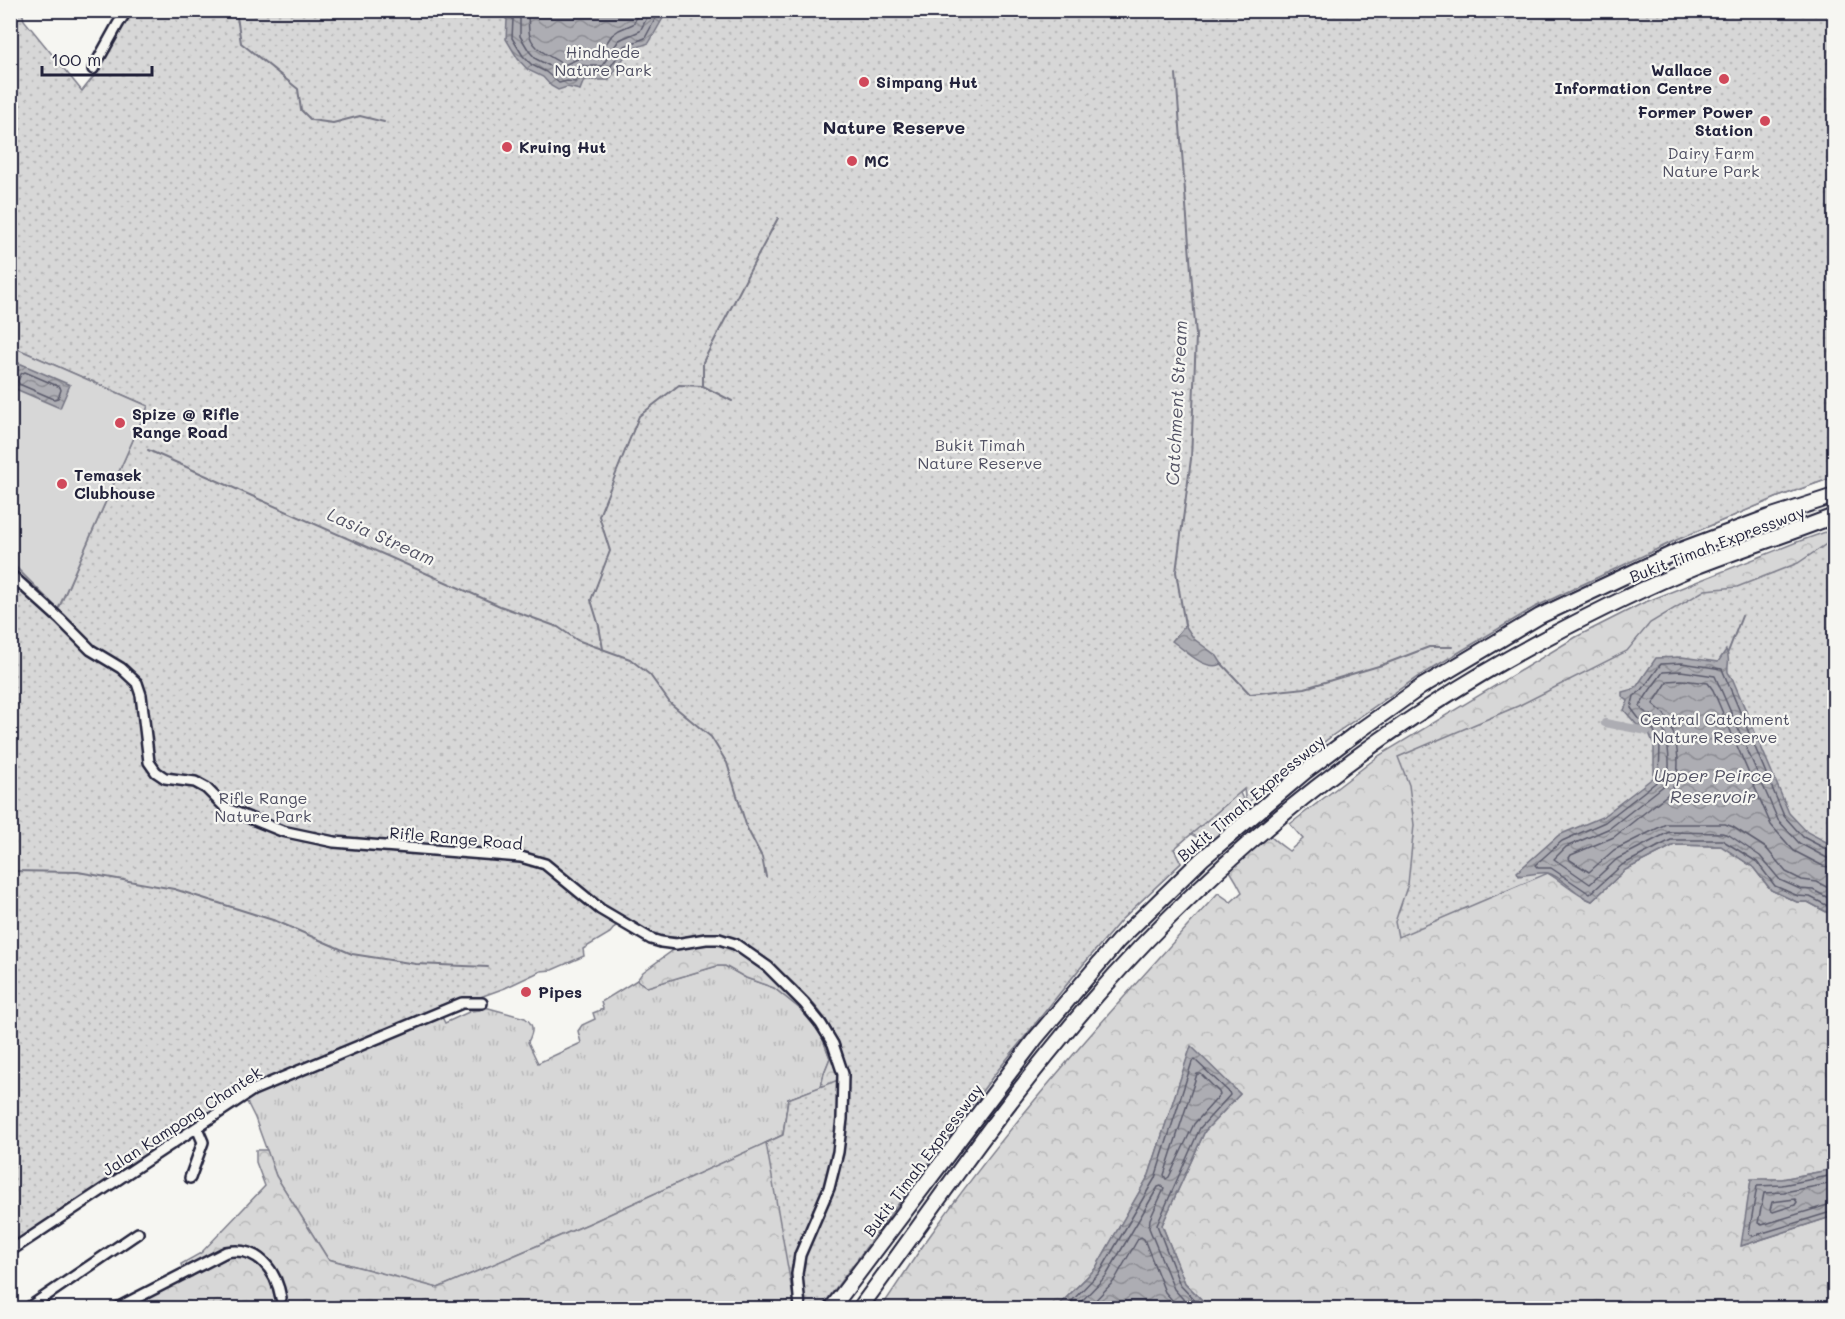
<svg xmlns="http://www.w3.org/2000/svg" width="1845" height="1319" viewBox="0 0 1845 1319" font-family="Mali,sans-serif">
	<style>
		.grass { fill: url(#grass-tufts); stroke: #7c7c89; stroke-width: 1.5 }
		.forest { fill: url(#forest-crowns); stroke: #7c7c89; stroke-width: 1.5 }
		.park { fill: url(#park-dots); stroke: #7c7c89; stroke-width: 1.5 }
		.pitch { fill: #d7d7d7; stroke: #7c7c89; stroke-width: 1.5 }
		.water { fill: url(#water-waves); stroke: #757583; stroke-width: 1.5 }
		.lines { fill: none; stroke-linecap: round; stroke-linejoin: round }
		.shore { stroke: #5a5a6b; stroke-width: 1.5 }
		.stream { stroke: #757583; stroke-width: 2 }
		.canal { stroke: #adadb3; stroke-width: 8 }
		.minor-casing { stroke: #22223b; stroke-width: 14 }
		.highway-casing { stroke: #22223b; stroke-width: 18 }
		.minor { stroke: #f6f6f2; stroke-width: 9 }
		.highway { stroke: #f6f6f2; stroke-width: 14 }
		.poi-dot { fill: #d1495b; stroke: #f6f6f2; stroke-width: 2 }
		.labels { text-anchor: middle; stroke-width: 4.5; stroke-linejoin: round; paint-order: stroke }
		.park-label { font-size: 16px; fill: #4f4f62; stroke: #f6f6f2 }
		.poi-label { font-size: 16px; font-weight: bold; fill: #22223b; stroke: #f6f6f2; text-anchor: start }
		.street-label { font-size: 16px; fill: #22223b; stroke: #f6f6f2 }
		.neighbourhood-label { font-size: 18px; font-weight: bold; fill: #22223b; stroke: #f6f6f2 }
		.water-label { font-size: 18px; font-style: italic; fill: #535365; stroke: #f6f6f2 }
	</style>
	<defs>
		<pattern id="grass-tufts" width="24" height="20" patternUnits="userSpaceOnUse" patternTransform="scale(1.5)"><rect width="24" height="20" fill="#d7d7d7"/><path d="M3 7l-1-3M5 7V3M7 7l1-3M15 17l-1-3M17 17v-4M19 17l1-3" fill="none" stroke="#b8b8b9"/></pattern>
		<pattern id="forest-crowns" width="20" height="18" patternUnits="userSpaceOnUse" patternTransform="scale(1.5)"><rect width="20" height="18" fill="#d7d7d7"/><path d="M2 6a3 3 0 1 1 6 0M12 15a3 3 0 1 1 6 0" fill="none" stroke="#b8b8b9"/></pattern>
		<pattern id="park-dots" width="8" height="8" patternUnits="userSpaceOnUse" patternTransform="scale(1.5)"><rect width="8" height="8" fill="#d7d7d7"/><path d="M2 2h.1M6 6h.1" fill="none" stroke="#b8b8b9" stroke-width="1.8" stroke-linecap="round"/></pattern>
		<pattern id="water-waves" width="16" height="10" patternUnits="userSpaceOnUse" patternTransform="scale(1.5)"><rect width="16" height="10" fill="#adadb3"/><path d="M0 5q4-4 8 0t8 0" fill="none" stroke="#8c8c93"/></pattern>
	</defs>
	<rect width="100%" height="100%" fill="#f6f6f2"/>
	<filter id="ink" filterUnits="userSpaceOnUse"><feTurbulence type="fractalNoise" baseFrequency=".0167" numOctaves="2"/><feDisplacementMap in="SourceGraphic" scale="12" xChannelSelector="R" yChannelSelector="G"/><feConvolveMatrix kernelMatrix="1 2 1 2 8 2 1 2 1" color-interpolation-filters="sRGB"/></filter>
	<g filter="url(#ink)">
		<path class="grass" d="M 717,966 L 725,966 L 746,978 L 774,988 L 799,1008 L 813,1024 L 822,1037 L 830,1058 L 824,1073 L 821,1087 L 788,1099 L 783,1135 L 588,1224 L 438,1288 L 328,1259 L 276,1176 L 255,1118 L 246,1100 L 269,1088 L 441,1015 L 445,1023 L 471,1011 L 480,1010 L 481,1006 L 525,1018 C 535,1025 533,1032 528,1042 L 538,1063 L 581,1043 L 578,1031 L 582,1025 L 595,1019 L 593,1013 L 603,1009 L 601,1002 L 637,980 L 647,987 Z"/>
		<path class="forest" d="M 1834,477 L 1778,497 L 1674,541 L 1535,607 L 1419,676 L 1333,735 L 1247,803 L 1245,797 L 1245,789 L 1240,793 C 1252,820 1265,834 1289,851 L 1303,839 L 1290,824 L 1380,755 L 1576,637 L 1643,603 L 1797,542 L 1834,529 L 1834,846 L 1789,813 L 1548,873 L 1592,901 L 1625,870 L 1674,845 L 1722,846 L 1753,867 L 1771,890 L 1797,902 L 1808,902 L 1834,916 L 1834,1169 L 1782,1179 L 1751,1180 L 1742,1246 L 1834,1216 L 1834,1308 L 1210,1308 L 1185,1283 L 1162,1225 L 1205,1131 L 1240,1094 L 1191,1047 L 1149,1175 L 1095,1269 L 1056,1308 L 881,1308 C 897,1285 912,1261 929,1237 C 1015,1115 1117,1004 1218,893 L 1231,902 L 1242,892 C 1231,870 1215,845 1191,834 L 1174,849 L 1181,863 L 1122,919 L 1076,973 L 994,1075 L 821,1308 L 285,1308 L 284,1305 L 222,1308 L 133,1308 L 133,1305 L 158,1283 L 183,1271 L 181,1264 L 201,1253 L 265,1186 L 256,1162 L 256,1150 L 267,1150 L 276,1176 L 328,1259 L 438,1288 L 588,1224 L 783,1135 L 788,1099 L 821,1087 L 824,1073 L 830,1058 L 822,1037 L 813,1024 L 799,1008 L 774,988 L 746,978 L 725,966 L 717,966 L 647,987 L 637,980 L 643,972 L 676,948 L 676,938 L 654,934 L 662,924 L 1352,642 Z"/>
		<g class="park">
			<path d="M 131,10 L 1834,11 L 1834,477 L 1778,497 L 1674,541 L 1535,607 L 1419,676 L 1333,735 L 1247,803 L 1245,797 L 1244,789 L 1174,849 L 1181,863 L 1122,919 L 1076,973 L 994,1075 L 821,1308 L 795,1308 L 766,1143 L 783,1135 L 788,1099 L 846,1077 C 841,1060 838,1041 829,1025 C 813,997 752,940 720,935 C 706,933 693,936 679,937 C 658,939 641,927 623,917 L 610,933 L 583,949 L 584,956 L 552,970 L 541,971 L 505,988 L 411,1022 L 258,1082 L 236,1098 L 11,1245 L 10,562 L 59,608 L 148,406 L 11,346 L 11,11 L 22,11 L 24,20 L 82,91 L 98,71 Z"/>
			<path d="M 1834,539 L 1834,916 L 1808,902 L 1797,902 L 1771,890 L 1753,867 L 1722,846 L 1674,845 L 1625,870 L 1592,901 C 1576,896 1563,882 1548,873 L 1398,937 L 1395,922 L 1408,884 L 1414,825 L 1409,785 L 1398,757 L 1518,706 L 1627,651 L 1650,623 L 1705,590 L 1737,587 L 1798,563 Z"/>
		</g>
		<path class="pitch" d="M 11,346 L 148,406 L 58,609 L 11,562 Z"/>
		<g class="water">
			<path d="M 500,11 L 667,11 L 649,43 L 629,50 L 609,80 L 584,80 L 580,90 L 567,87 L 558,90 L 551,86 L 543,77 L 528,70 L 518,59 L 506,39 L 507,20 Z"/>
			<path d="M 19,363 L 70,385 L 60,408 L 11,387 Z"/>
			<path d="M 1185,625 L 1194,639 L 1217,656 L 1222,664 C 1205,672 1185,650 1172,641 Z"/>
			<path d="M 1726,650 C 1731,658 1727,664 1728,672 C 1728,673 1733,679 1733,680 L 1789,813 L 1807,832 L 1834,846 L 1834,916 L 1808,902 L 1797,902 L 1771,890 L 1753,867 L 1721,846 L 1674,845 L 1625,870 L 1592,901 C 1576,896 1562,876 1548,873 C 1539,872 1527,875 1519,876 L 1517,872 L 1559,835 L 1602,817 L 1654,777 L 1654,745 L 1647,728 L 1637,725 L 1624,710 L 1628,701 L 1622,696 L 1622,692 L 1633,689 L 1637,686 L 1656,658 L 1682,657 L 1718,662 Z"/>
			<path d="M 1191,1046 L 1240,1094 L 1205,1131 L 1162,1225 L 1185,1283 L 1210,1308 L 1056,1308 L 1095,1269 L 1149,1175 Z"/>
			<path d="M 1834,1169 L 1834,1216 L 1741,1246 L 1751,1179 L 1782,1179 Z"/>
		</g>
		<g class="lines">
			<g class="shore">
				<path d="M 508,10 L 513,19 L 512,38 L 523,56 L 532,65 L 546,72 L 559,83 L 567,81 L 575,82 L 583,74 L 606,73 L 625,46 L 645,38 L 660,10"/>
				<path d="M 516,10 L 520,19 L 520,36 L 529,51 L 536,59 L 550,66 L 561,75 L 571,74 L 582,66 L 602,66 L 619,40 L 640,31 L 651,10"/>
				<path d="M 527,10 C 529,18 528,23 529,31 C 530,49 551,56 564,65 L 580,58 L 597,57 L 612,35 L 619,30 L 633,24 L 641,10"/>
				<path d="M 25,372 L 60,387 L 61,390 L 58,398 L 54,399 L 19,384 L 18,381 L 21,374 Z"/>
				<path d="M 1834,851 L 1830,851 L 1803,837 L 1784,816 L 1722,669 L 1682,663 L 1661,664 L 1642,690 L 1634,696 L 1631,708 L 1640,720 L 1651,724 L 1660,744 L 1659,780 L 1605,822 L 1562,841 L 1535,865 L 1538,868 L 1551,868 L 1590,894 L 1622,865 L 1671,840 L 1722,840 L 1757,862 L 1775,886 L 1798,896 L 1810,897 L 1834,909"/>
				<path d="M 1834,859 L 1827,858 L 1799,843 L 1778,820 L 1715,676 L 1681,671 L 1663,672 C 1657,681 1643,698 1640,707 C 1644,714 1650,713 1656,718 C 1669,730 1672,768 1666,784 L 1610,828 L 1566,847 L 1554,859 L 1590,884 L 1617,859 L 1669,832 L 1722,833 L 1729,835 L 1760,856 L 1780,880 L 1800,889 L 1813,890 L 1834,901"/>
				<path d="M 1834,868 L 1823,866 L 1794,851 L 1771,825 L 1713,690 L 1708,683 L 1681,680 L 1668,681 L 1653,704 C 1657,708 1663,711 1666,717 C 1678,736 1685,778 1667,795 L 1614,837 L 1571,855 L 1569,858 L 1570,860 L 1589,872 L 1614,850 L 1666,824 L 1725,824 L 1733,827 L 1766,848 L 1786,872 L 1802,880 L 1817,882 L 1834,891"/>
				<path d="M 1197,1074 L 1201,1074 L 1219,1092 L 1220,1095 L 1194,1124 L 1169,1177 L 1166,1179 L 1164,1175 Z"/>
				<path d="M 1834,1175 L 1782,1185 L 1757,1186 L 1749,1234 L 1753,1236 L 1834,1211"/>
				<path d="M 1834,1183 L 1784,1192 L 1764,1193 L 1758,1223 L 1762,1225 L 1834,1203"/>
				<path d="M 1795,1199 L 1797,1202 L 1795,1205 L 1773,1212 L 1770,1210 L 1772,1202 Z"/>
				<path d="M 1065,1308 L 1100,1272 L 1155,1178 L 1192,1062 L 1195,1060 L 1229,1092 L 1230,1095 L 1200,1128 L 1157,1225 L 1180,1285 L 1202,1308"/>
				<path d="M 1075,1308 L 1106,1276 L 1158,1187 L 1161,1186 L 1164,1189 L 1150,1219 L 1149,1228 L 1174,1289 L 1191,1308"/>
				<path d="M 1088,1308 L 1114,1281 L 1138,1239 L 1141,1237 L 1144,1239 L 1165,1292 L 1179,1308"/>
			</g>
			<g class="stream">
				<path d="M 16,10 L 17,16"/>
				<path d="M 236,10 L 241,43 L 298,89 L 301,110 L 311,120 L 333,123 L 360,116 L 384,122"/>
				<path d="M 1176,74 L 1196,336 L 1191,459 L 1176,572 L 1185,625"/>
				<path d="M 746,278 L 778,218"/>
				<path d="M 703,386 L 732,401"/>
				<path d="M 148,450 L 500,606 L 558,627 L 577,640 L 630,659 L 650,675 L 670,703 L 711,737 L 727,763 L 747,828 L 762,857 L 766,877"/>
				<path d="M 10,567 L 46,599"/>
				<path d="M 603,649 L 599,626 L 591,600 L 610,551 L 599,516 L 639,416 L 679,385 L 703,386 L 703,362 L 746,279"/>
				<path d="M 1728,652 L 1742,616"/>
				<path d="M 1222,664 L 1250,694 L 1305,688 L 1382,665 L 1429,647 L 1452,647"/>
				<path d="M 10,871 L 78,872 L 174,889 L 276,921 L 352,954 L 416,964 L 488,967"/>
			</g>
			<path class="canal" d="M 1605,723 L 1647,731"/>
			<defs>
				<g id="minor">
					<path d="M 93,69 L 118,24 L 127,10"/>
					<path d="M 10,574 L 60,619 L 91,650 L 121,668 L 137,683 L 141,695 L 149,762 L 156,772 L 165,778 L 195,782 L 206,788 L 227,809 L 282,831 L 334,842 L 521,857 L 545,864 L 600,909 L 651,939 L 661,942 L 676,944 L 706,939 L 719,939 L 735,944 L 768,967 L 804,1003 L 821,1024 L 833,1044 L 843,1074 L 842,1119 L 838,1152 L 829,1188 L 800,1255 L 797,1274 L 800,1308"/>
					<path d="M 190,1178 L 203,1142 L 197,1128"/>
					<path d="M 10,1251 L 253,1090 L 462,1003 L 482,1003"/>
					<path d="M 28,1308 L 138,1233"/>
					<path d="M 117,1308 L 226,1252 C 258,1246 276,1270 281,1298"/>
				</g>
				<g id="highway">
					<path d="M 832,1308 L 1035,1039 L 1118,941 L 1202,859 L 1306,771 L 1359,731 L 1421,687 L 1540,616 L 1678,551 L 1769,517 L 1834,496"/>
					<path d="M 860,1308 C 926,1218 989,1125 1060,1039 C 1190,878 1361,736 1544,639 C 1593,613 1643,588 1695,567 C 1741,549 1788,534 1834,516"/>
				</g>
			</defs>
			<use href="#minor" class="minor-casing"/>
			<use href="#highway" class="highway-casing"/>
			<use href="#minor" class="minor"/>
			<use href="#highway" class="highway"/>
		</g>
	</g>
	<g class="poi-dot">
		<circle cx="1724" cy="79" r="6"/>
		<circle cx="864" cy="82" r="6"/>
		<circle cx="1765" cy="121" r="6"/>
		<circle cx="507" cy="147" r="6"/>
		<circle cx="852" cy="161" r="6"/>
		<circle cx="120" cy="423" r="6"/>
		<circle cx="62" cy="484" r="6"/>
		<circle cx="526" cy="992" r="6"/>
	</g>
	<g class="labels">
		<g class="park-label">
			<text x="603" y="58">Hindhede<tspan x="603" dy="18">Nature Park</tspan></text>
			<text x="1711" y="159">Dairy Farm<tspan x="1711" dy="18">Nature Park</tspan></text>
			<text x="980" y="451">Bukit Timah<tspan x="980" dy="18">Nature Reserve</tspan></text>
			<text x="1715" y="725">Central Catchment<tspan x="1715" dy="18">Nature Reserve</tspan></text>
			<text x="263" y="804">Rifle Range<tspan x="263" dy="18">Nature Park</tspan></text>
		</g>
		<g class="poi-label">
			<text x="1712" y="76" text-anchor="end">Wallace<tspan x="1712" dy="18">Information Centre</tspan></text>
			<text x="876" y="88">Simpang Hut</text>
			<text x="1753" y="118" text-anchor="end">Former Power<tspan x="1753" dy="18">Station</tspan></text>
			<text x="519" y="153">Kruing Hut</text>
			<text x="864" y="167">MC</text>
			<text x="132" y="420">Spize @ Rifle<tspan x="132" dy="18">Range Road</tspan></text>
			<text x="74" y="481">Temasek<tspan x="74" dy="18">Clubhouse</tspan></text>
			<text x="538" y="998">Pipes</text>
		</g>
		<g class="street-label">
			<text transform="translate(1717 544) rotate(-21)" y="6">Bukit Timah Expressway</text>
			<text transform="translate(1251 798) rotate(-40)" y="6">Bukit Timah Expressway</text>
			<text transform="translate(456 838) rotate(5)" y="6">Rifle Range Road</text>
			<text transform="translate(182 1121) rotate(-33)" y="6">Jalan Kampong Chantek</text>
			<text transform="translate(923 1160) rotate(-53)" y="6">Bukit Timah Expressway</text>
		</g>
		<g class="neighbourhood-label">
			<text x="894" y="134">Nature Reserve</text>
		</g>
		<g class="water-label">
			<text transform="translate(1177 403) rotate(-87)" y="6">Catchment Stream</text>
			<text transform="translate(381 537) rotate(24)" y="6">Lasia Stream</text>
			<text x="1713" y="782">Upper Peirce<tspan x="1713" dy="21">Reservoir</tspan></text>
		</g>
	</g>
	<rect width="1845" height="1319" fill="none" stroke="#f6f6f2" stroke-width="36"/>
	<rect x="18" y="18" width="1809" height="1283" fill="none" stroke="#22223b" stroke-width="2" filter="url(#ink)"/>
	<path d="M42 66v9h110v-9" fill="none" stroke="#22223b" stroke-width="3"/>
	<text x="51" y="66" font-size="18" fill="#22223b" stroke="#f6f6f2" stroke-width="4.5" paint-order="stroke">100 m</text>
</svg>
